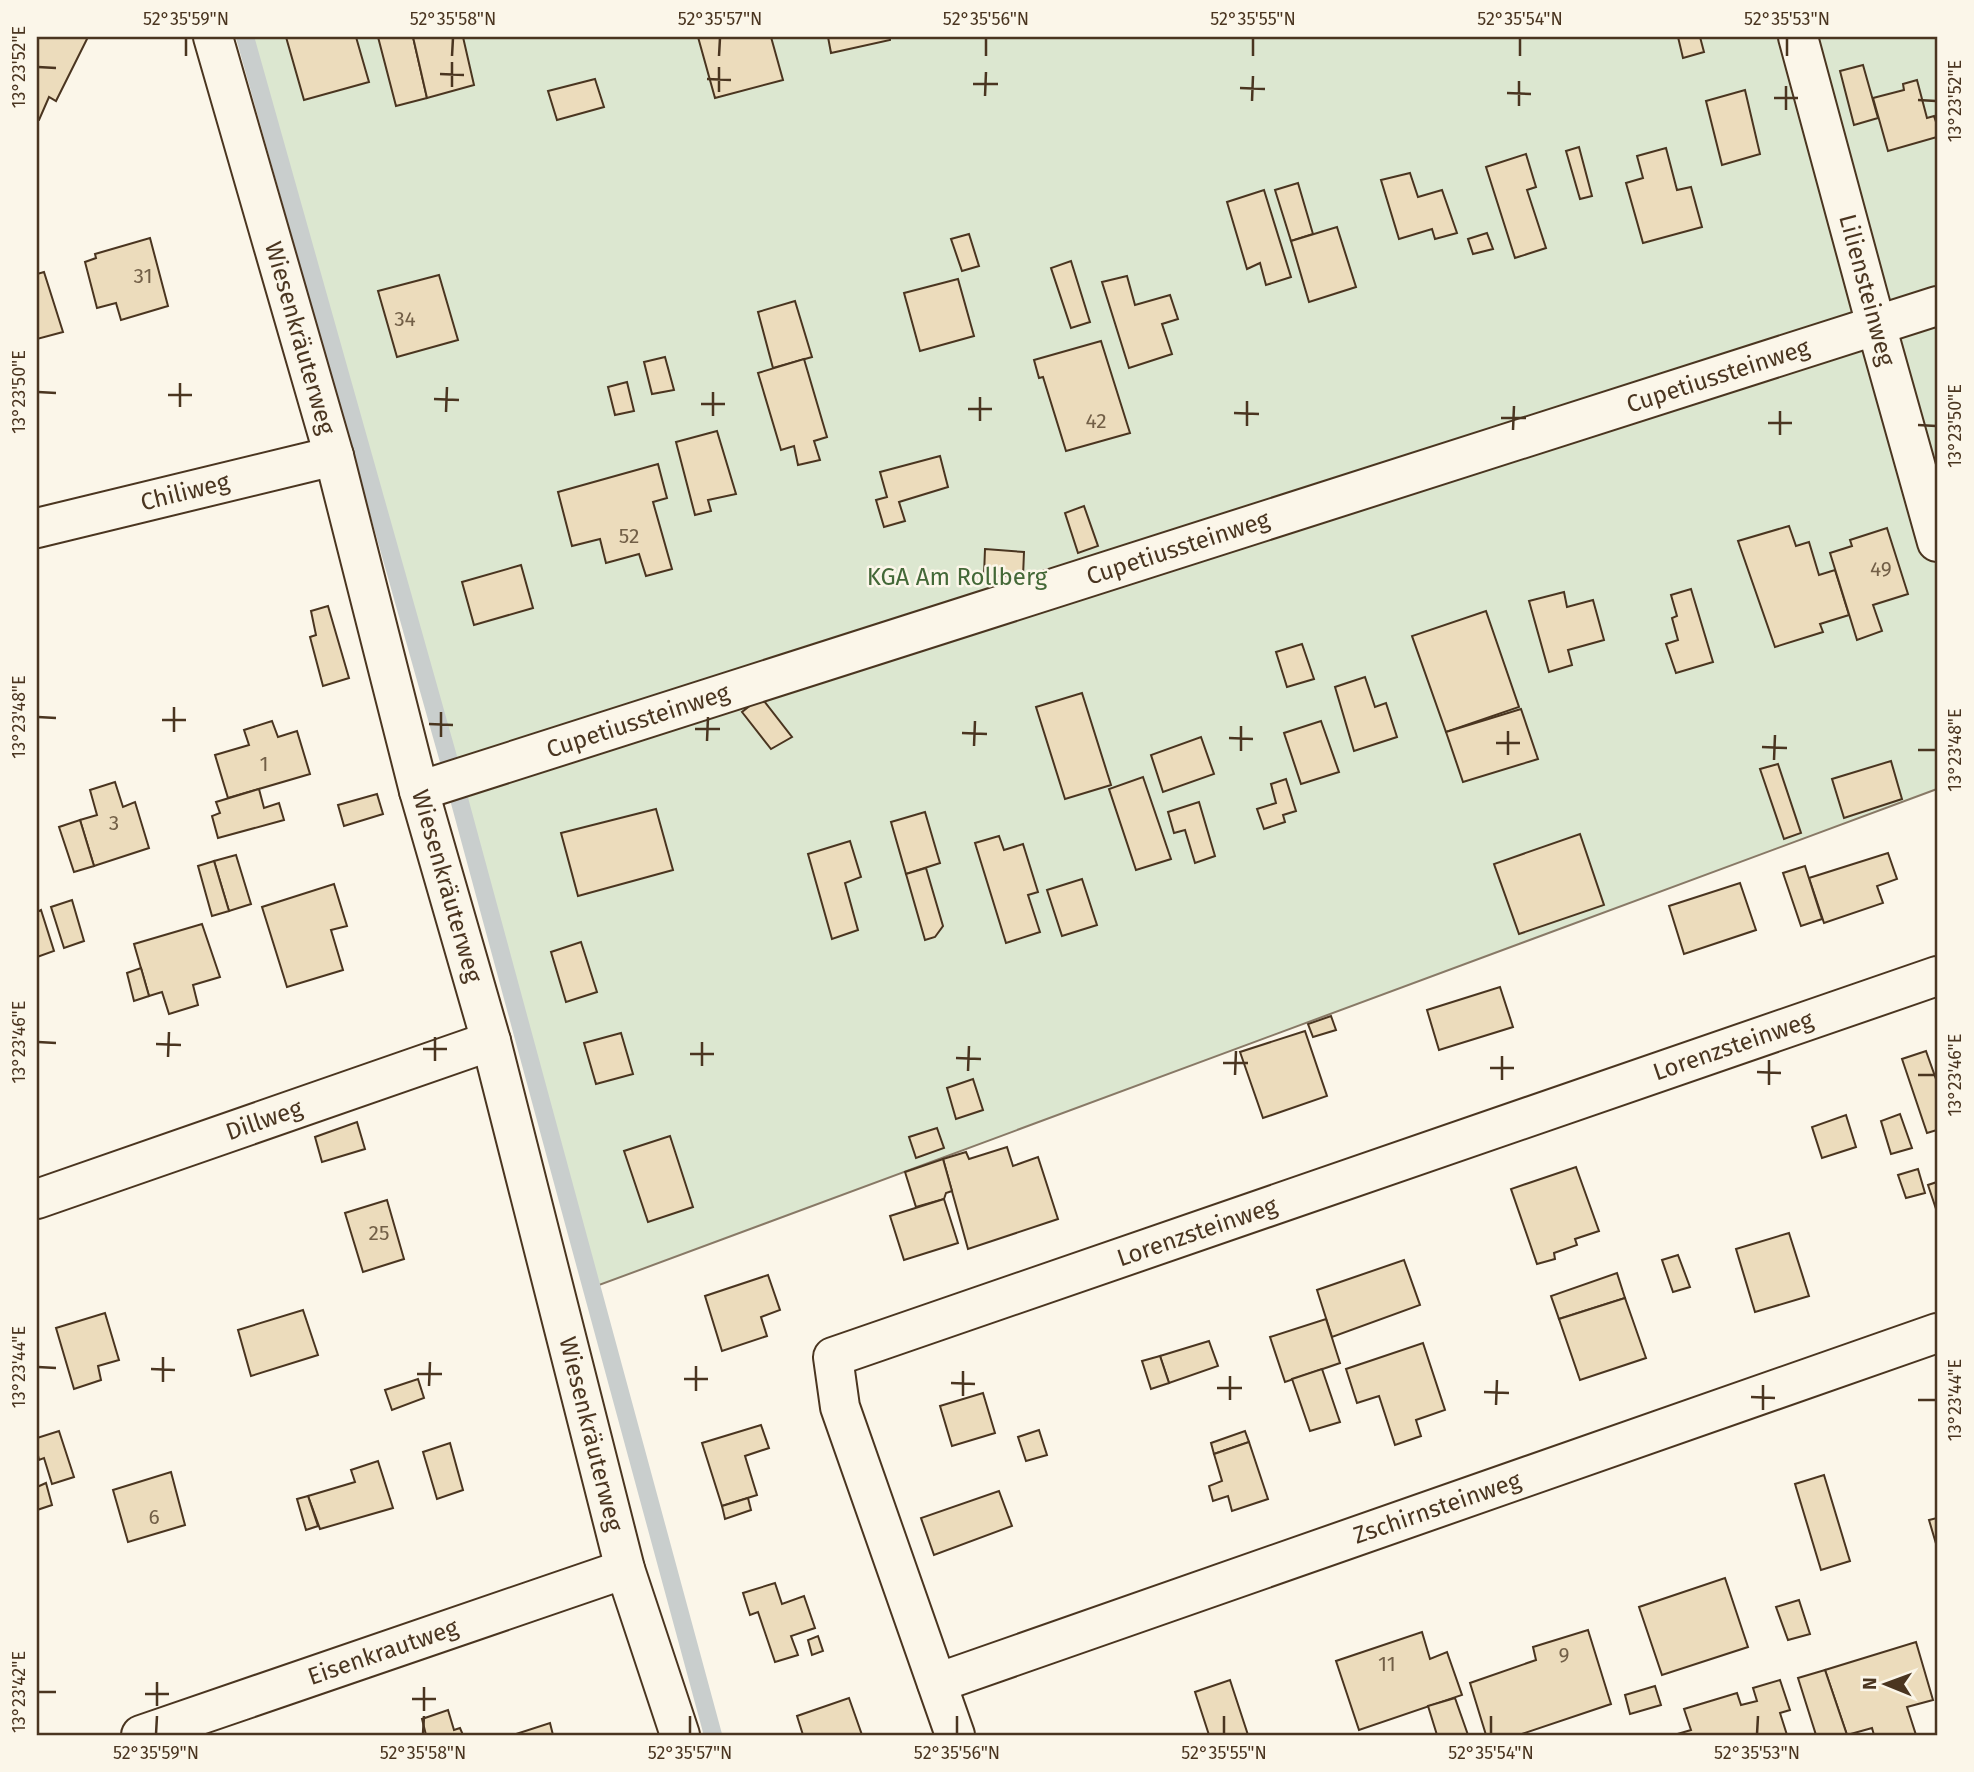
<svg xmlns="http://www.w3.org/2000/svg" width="1974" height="1772" viewBox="0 0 1974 1772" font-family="'Fira Sans',sans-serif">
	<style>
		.green { fill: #dce7d0; stroke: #887966; stroke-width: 2 }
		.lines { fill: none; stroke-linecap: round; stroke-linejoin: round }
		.stream { stroke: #c9cecd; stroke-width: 18 }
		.building { fill: #ecdcbc; stroke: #4a3520; stroke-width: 2 }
		.minor-casing { stroke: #4a3520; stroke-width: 42 }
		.minor { stroke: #fbf6e9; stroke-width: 38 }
		.ticks { fill: none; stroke: #4a3520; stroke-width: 2.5 }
		.labels { text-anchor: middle; stroke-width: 5; stroke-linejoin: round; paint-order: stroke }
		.number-label { font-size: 21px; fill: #725f47 }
		.street-label { font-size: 24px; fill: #4a3520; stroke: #fbf6e9 }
		.park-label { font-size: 24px; fill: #436837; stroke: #fbf6e9 }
		.neatline { fill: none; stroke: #4a3520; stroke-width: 2.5 }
		.ticks-label { font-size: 18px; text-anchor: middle; fill: #4a3520 }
	</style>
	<rect width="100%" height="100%" fill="#fbf6e9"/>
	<path class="green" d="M 245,37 L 1937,37 L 1937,789 L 591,1288 Z"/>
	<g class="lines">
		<g class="stream">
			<path d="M 245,37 L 449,761"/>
			<path d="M 458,795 L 713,1735"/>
		</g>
	</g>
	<g class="building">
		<path d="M 37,37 L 88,37 L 56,101 L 49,97 L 39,120 L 37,121 Z"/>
		<path d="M 286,37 L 356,37 L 369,82 L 304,100 Z"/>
		<path d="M 378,37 L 413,37 L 427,98 L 396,106 Z"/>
		<path d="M 413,37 L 463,37 L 474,85 L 427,98 Z"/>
		<path d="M 698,37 L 771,37 L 783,80 L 715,98 Z"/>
		<path d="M 828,37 L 890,37 L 890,40 L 831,53 Z"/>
		<path d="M 1678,37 L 1700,37 L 1704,52 L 1683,58 Z"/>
		<path d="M 1863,65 L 1878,118 L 1854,125 L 1840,71 Z"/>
		<path d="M 595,79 L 604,107 L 557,120 L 548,91 Z"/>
		<path d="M 1917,80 L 1927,118 L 1934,116 L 1937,125 L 1937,137 L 1888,151 L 1873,98 L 1904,90 L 1903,84 Z"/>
		<path d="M 1745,90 L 1760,154 L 1722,165 L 1706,101 Z"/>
		<path d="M 1579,147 L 1592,196 L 1580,199 L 1566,151 Z"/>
		<path d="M 1666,148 L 1677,190 L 1691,187 L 1702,227 L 1643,243 L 1626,183 L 1643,178 L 1637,156 Z"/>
		<path d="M 1526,154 L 1536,187 L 1527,190 L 1546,248 L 1515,258 L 1486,167 Z"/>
		<path d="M 1410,173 L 1418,197 L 1442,190 L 1457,233 L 1435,239 L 1432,229 L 1399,239 L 1381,180 Z"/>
		<path d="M 1298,183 L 1313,234 L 1291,241 L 1275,190 Z"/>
		<path d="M 1264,190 L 1291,277 L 1266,285 L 1260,263 L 1247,269 L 1227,202 Z"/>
		<path d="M 1337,227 L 1356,287 L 1309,302 L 1291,241 Z"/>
		<path d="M 1487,233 L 1493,249 L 1473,254 L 1468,239 Z"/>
		<path d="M 969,234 L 979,266 L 962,271 L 951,239 Z"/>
		<path d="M 150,238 L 168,306 L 121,320 L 116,303 L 97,308 L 85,262 L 96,258 L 95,254 Z"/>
		<path d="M 1071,261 L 1090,322 L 1071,328 L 1051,268 Z"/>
		<path d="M 44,272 L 63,332 L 37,339 L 37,274 Z"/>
		<path d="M 439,275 L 458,340 L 397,357 L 378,291 Z"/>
		<path d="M 1127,276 L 1135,305 L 1170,295 L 1178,319 L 1162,324 L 1172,354 L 1129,368 L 1102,282 Z"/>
		<path d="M 958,279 L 974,336 L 920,351 L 904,293 Z"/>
		<path d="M 795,301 L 812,357 L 773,368 L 758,312 Z"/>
		<path d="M 1101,341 L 1130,433 L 1066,451 L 1043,377 L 1039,378 L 1034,360 Z"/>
		<path d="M 665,357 L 674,390 L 652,394 L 644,362 Z"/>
		<path d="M 804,359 L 827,437 L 814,441 L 820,460 L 798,465 L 794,446 L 781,450 L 758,373 Z"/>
		<path d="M 627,382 L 634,411 L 615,415 L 608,387 Z"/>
		<path d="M 717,431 L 736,494 L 708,500 L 711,511 L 695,515 L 676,442 Z"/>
		<path d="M 940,456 L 948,487 L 899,502 L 905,521 L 884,527 L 876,500 L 887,497 L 880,472 Z"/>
		<path d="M 658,464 L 667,498 L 653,502 L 672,569 L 646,576 L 639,554 L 606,563 L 600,539 L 572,546 L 558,492 Z"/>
		<path d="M 1084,506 L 1098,546 L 1078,553 L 1065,513 Z"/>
		<path d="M 1789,526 L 1796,546 L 1809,542 L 1819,575 L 1835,570 L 1849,615 L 1820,624 L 1823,632 L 1775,647 L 1738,541 Z"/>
		<path d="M 1887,528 L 1908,594 L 1873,605 L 1882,631 L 1857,640 L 1830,553 L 1852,546 L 1850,540 Z"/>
		<path d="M 985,549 L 1024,552 L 1023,577 L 984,575 Z"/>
		<path d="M 521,565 L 533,608 L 474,625 L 462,582 Z"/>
		<path d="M 1691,589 L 1713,662 L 1676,673 L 1666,644 L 1678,640 L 1672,618 L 1677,616 L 1671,595 Z"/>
		<path d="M 1564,592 L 1567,607 L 1593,600 L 1604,640 L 1568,650 L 1572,665 L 1549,672 L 1529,601 Z"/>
		<path d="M 328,606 L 349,678 L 323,686 L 310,637 L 316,635 L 311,611 Z"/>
		<path d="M 1486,611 L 1519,707 L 1446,732 L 1412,636 Z"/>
		<path d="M 1302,644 L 1314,679 L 1287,687 L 1276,652 Z"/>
		<path d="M 1365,677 L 1375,707 L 1386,703 L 1397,737 L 1354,751 L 1335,687 Z"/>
		<path d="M 1082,693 L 1111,785 L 1065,799 L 1036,707 Z"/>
		<path d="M 761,697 L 792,737 L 771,749 L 742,712 Z"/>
		<path d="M 1521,709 L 1538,759 L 1463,782 L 1446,732 Z"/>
		<path d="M 272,721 L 278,737 L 297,731 L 310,774 L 228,798 L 215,755 L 249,745 L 244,730 Z"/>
		<path d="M 1321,721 L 1339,772 L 1301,784 L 1284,733 Z"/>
		<path d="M 1201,737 L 1214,774 L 1163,792 L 1151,755 Z"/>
		<path d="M 1891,761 L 1902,799 L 1844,818 L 1832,779 Z"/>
		<path d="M 1778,764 L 1801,833 L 1784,839 L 1760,769 Z"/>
		<path d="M 1143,777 L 1171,859 L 1136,870 L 1109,789 Z"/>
		<path d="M 1286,779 L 1296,811 L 1283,815 L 1285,822 L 1264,829 L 1257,809 L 1276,803 L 1271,784 Z"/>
		<path d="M 115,782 L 123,807 L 135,802 L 149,848 L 94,866 L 80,820 L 97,815 L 90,790 Z"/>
		<path d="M 259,789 L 264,808 L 279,803 L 284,820 L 218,838 L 212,816 L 220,813 L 216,802 Z"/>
		<path d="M 377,794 L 383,814 L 344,826 L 338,805 Z"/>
		<path d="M 1199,802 L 1215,856 L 1195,863 L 1185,830 L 1174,833 L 1168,812 Z"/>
		<path d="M 656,809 L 673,870 L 578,896 L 561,833 Z"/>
		<path d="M 925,812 L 940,863 L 906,874 L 891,822 Z"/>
		<path d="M 80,820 L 94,866 L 74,872 L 59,827 Z"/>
		<path d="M 1580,834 L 1604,905 L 1519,934 L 1494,864 Z"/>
		<path d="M 999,836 L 1004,850 L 1023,844 L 1038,892 L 1028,895 L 1040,932 L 1006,943 L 975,843 Z"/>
		<path d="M 850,841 L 861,877 L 845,883 L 858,930 L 832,939 L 808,854 Z"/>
		<path d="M 1888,853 L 1897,879 L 1877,886 L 1883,903 L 1824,923 L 1809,878 Z"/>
		<path d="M 236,855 L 251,904 L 229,911 L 214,861 Z"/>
		<path d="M 214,861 L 229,911 L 212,916 L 198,866 Z"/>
		<path d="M 1805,866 L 1822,919 L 1801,926 L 1783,873 Z"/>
		<path d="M 926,868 L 943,926 L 935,937 L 925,940 L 906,874 Z"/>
		<path d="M 1082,879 L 1097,925 L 1062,936 L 1047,890 Z"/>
		<path d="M 1740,883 L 1756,930 L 1684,954 L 1669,906 Z"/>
		<path d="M 334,884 L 347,926 L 331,930 L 343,970 L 287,987 L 262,907 Z"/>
		<path d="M 72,900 L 84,941 L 64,948 L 51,907 Z"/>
		<path d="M 41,910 L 54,951 L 37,957 L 37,912 Z"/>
		<path d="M 202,924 L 220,977 L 193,985 L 198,1005 L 169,1014 L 162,992 L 149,996 L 134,944 Z"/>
		<path d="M 581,942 L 597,992 L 566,1002 L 551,952 Z"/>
		<path d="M 141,968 L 149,996 L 134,1001 L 127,973 Z"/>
		<path d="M 1500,987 L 1513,1027 L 1439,1050 L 1427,1010 Z"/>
		<path d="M 1331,1016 L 1336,1030 L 1313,1037 L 1308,1024 Z"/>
		<path d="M 1305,1031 L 1327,1096 L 1263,1118 L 1240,1052 Z"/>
		<path d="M 621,1033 L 633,1074 L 596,1084 L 584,1043 Z"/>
		<path d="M 1926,1051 L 1937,1082 L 1937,1130 L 1927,1133 L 1902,1059 Z"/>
		<path d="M 973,1079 L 983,1110 L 956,1119 L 947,1088 Z"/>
		<path d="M 1900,1114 L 1912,1148 L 1891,1154 L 1881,1121 Z"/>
		<path d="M 1846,1115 L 1856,1147 L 1822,1158 L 1812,1127 Z"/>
		<path d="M 357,1122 L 365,1149 L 322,1162 L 315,1137 Z"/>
		<path d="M 937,1128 L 944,1148 L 916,1158 L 909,1137 Z"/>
		<path d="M 670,1136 L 693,1207 L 648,1222 L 624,1151 Z"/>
		<path d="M 1007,1147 L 1013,1166 L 1038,1157 L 1058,1219 L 968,1249 L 943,1159 L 966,1152 L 969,1159 Z"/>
		<path d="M 943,1159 L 952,1191 L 946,1193 L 944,1199 L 916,1207 L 905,1172 Z"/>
		<path d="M 1576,1167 L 1599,1231 L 1575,1239 L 1577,1245 L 1554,1253 L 1555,1259 L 1537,1264 L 1511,1189 Z"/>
		<path d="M 1918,1169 L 1925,1193 L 1906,1198 L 1898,1175 Z"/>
		<path d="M 1937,1182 L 1937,1212 L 1928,1185 Z"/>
		<path d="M 944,1199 L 958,1243 L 904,1260 L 890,1216 Z"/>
		<path d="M 387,1200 L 404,1259 L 363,1272 L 345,1213 Z"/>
		<path d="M 1789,1233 L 1809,1296 L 1755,1312 L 1736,1249 Z"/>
		<path d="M 1678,1255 L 1690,1287 L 1673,1292 L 1662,1260 Z"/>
		<path d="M 1404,1260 L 1420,1305 L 1332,1337 L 1317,1290 Z"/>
		<path d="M 1617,1273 L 1625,1298 L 1559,1319 L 1551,1296 Z"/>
		<path d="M 768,1275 L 780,1310 L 761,1317 L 767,1336 L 722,1351 L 705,1296 Z"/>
		<path d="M 1625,1298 L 1646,1358 L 1580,1380 L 1559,1319 Z"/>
		<path d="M 303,1310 L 318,1355 L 251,1376 L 238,1330 Z"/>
		<path d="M 105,1313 L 119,1360 L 98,1366 L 101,1380 L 74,1389 L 56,1328 Z"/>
		<path d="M 1326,1319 L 1340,1363 L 1285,1382 L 1270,1337 Z"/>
		<path d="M 1209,1341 L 1218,1366 L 1169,1383 L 1160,1356 Z"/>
		<path d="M 1423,1343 L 1445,1410 L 1416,1420 L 1421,1436 L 1395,1445 L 1379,1396 L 1357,1403 L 1346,1369 Z"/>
		<path d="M 1160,1356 L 1169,1383 L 1151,1389 L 1142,1361 Z"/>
		<path d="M 1322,1369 L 1340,1422 L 1310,1431 L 1292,1379 Z"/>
		<path d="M 418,1379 L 424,1398 L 392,1410 L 385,1390 Z"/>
		<path d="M 983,1393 L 995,1433 L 952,1446 L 940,1406 Z"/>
		<path d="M 761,1425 L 769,1448 L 745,1456 L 757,1495 L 722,1506 L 702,1443 Z"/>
		<path d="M 1039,1430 L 1047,1455 L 1026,1461 L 1018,1437 Z"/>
		<path d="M 59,1431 L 74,1477 L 52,1484 L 44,1458 L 39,1460 L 37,1451 L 37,1438 Z"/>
		<path d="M 1245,1431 L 1249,1442 L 1214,1454 L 1211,1443 Z"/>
		<path d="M 1249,1442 L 1268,1499 L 1232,1511 L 1228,1496 L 1213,1501 L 1209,1486 L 1222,1481 L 1214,1454 Z"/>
		<path d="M 450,1443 L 463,1490 L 437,1499 L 423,1452 Z"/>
		<path d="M 378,1461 L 393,1508 L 320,1529 L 308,1496 L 355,1482 L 351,1470 Z"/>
		<path d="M 171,1472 L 185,1525 L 128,1542 L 113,1490 Z"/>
		<path d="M 1824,1475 L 1850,1561 L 1821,1570 L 1795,1484 Z"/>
		<path d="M 46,1483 L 52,1505 L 37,1510 L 37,1487 Z"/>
		<path d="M 999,1491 L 1012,1526 L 934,1555 L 921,1518 Z"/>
		<path d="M 308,1496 L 318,1526 L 306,1530 L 297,1499 Z"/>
		<path d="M 748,1498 L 751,1510 L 725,1519 L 722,1506 Z"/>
		<path d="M 1937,1518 L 1937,1547 L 1929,1520 Z"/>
		<path d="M 1725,1578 L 1748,1647 L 1662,1675 L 1639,1607 Z"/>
		<path d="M 775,1583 L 782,1604 L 804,1596 L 815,1628 L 791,1636 L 798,1655 L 775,1662 L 758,1612 L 750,1615 L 743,1593 Z"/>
		<path d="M 1799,1600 L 1810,1634 L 1788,1640 L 1776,1607 Z"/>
		<path d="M 1588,1630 L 1611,1704 L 1519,1735 L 1486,1735 L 1470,1683 L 1536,1660 L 1533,1647 Z"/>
		<path d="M 1422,1632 L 1430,1659 L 1447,1652 L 1462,1695 L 1359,1730 L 1336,1661 Z"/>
		<path d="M 818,1636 L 823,1651 L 812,1655 L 808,1640 Z"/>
		<path d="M 1916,1642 L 1933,1700 L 1907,1707 L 1916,1735 L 1874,1735 L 1872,1728 L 1847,1735 L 1825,1670 Z"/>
		<path d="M 1825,1670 L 1847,1735 L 1816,1735 L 1798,1678 Z"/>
		<path d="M 1230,1680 L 1248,1735 L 1209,1735 L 1195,1692 Z"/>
		<path d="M 1780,1680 L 1790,1710 L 1780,1713 L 1787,1735 L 1674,1735 L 1691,1730 L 1684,1709 L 1737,1693 L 1741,1705 L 1757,1701 L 1753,1688 Z"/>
		<path d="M 1655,1686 L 1661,1705 L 1630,1714 L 1625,1695 Z"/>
		<path d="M 849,1698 L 862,1735 L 803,1735 L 797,1716 Z"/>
		<path d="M 1455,1698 L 1468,1735 L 1437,1735 L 1428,1706 Z"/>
		<path d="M 448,1710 L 454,1730 L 460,1728 L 463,1735 L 426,1735 L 422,1719 Z"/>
		<path d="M 550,1723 L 553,1735 L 513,1735 Z"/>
	</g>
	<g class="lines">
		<defs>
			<g id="minor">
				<path d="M 213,37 L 334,456 L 419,791 L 491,1041 L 625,1569 L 680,1735"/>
				<path d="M 1798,37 L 1876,325 L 1937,542"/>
				<path d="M 37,528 L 334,456"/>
				<path d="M 419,791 L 1937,306"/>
				<path d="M 37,1199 L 491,1041"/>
				<path d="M 937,1683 L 1937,1333"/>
				<path d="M 141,1735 L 625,1569"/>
				<path d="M 955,1735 L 840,1407 L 833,1357 L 1937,976"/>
			</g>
		</defs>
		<use href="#minor" class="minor-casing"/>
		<use href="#minor" class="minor"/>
	</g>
	<path class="ticks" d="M 186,56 L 186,38M 452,56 L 453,38M 719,56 L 720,38M 986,56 L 986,38M 1253,56 L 1253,38M 1520,56 L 1520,38M 1787,56 L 1787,38M 38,67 L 56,68M 440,74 L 464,75M 707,79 L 731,80M 973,84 L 998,84M 452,87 L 452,62M 1240,88 L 1265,89M 719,92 L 719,67M 1507,93 L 1531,94M 985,96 L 986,72M 1774,98 L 1798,98M 1918,100 L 1936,101M 1252,101 L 1253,76M 1519,106 L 1519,81M 1786,110 L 1786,86M 38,392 L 56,393M 168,395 L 192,395M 434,399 L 459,400M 701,404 L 725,404M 180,407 L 180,383M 968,409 L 992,409M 446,412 L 447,387M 1234,413 L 1259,414M 713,416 L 713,392M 1501,418 L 1526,418M 980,421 L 980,397M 1768,423 L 1792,423M 1918,425 L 1936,426M 1247,426 L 1247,401M 1513,430 L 1514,406M 1780,435 L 1780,411M 38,717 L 56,718M 162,720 L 186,720M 429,724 L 453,725M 695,729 L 720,729M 174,732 L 174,707M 962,733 L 987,734M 441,737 L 441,712M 1229,738 L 1253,739M 707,741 L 708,717M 1496,743 L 1520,743M 974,746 L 975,721M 1762,747 L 1787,748M 1918,750 L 1936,750M 1241,751 L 1241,726M 1508,755 L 1508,731M 1774,760 L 1775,735M 38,1042 L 56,1043M 156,1044 L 181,1045M 423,1049 L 447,1049M 690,1054 L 714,1054M 168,1057 L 169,1032M 956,1058 L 981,1059M 435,1061 L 435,1037M 1223,1063 L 1248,1063M 702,1066 L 702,1042M 1490,1068 L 1514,1068M 968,1071 L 969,1046M 1757,1072 L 1781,1073M 1235,1075 L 1236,1051M 1918,1075 L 1936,1075M 1502,1080 L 1502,1056M 1769,1085 L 1769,1060M 38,1367 L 56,1368M 151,1369 L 175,1370M 417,1374 L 442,1374M 684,1379 L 708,1379M 163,1382 L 163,1357M 951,1383 L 975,1384M 429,1386 L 430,1362M 1217,1388 L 1242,1388M 696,1391 L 696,1366M 1484,1392 L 1509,1393M 963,1396 L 963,1371M 1751,1397 L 1775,1398M 1230,1400 L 1230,1376M 1918,1400 L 1936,1400M 1496,1405 L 1497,1380M 1763,1410 L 1763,1385M 38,1692 L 56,1692M 145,1694 L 169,1694M 412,1699 L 436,1699M 157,1706 L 157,1682M 424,1711 L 424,1687M 156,1734 L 157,1716M 423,1734 L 424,1716M 690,1734 L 690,1716M 957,1734 L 957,1716M 1224,1734 L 1224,1716M 1491,1734 L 1491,1716M 1757,1734 L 1758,1716"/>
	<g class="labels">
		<g class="number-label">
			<text x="143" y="283">31</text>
			<text x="405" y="326">34</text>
			<text x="1096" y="428">42</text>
			<text x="629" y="543">52</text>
			<text x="1881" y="576">49</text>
			<text x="264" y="771">1</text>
			<text x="114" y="830">3</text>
			<text x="379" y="1240">25</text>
			<text x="154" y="1524">6</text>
			<text x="1564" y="1662">9</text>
			<text x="1387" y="1671">11</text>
		</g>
		<g class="street-label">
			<text transform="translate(1867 290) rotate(75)" y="8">Liliensteinweg</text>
			<text transform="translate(300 338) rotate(74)" y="8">Wiesenkräuterweg</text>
			<text transform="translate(1718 376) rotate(-18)" y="8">Cupetiussteinweg</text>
			<text transform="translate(185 492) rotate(-14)" y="8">Chiliweg</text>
			<text transform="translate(1178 548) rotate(-18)" y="8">Cupetiussteinweg</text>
			<text transform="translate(638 721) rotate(-18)" y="8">Cupetiussteinweg</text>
			<text transform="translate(447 886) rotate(74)" y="8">Wiesenkräuterweg</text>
			<text transform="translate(1733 1046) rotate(-19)" y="8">Lorenzsteinweg</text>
			<text transform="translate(264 1120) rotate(-19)" y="8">Dillweg</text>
			<text transform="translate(1197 1232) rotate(-19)" y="8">Lorenzsteinweg</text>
			<text transform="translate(591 1434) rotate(76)" y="8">Wiesenkräuterweg</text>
			<text transform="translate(1437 1508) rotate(-19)" y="8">Zschirnsteinweg</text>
			<text transform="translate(383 1652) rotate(-19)" y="8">Eisenkrautweg</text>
		</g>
		<g class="park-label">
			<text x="957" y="585">KGA Am Rollberg</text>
		</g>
	</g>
	<rect width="1974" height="1772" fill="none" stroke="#fbf6e9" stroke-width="77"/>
	<g transform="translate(1886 1684) rotate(271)" stroke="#fbf6e9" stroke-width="5" paint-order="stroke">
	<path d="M0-5L12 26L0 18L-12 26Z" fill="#4a3520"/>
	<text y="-10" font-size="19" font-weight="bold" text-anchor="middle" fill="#4a3520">N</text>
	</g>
	<rect x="38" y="38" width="1898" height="1696" class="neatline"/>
	<g class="ticks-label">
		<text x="186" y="25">52°35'59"N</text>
		<text x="453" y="25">52°35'58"N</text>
		<text x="720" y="25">52°35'57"N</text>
		<text x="986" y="25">52°35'56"N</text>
		<text x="1253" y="25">52°35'55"N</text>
		<text x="1520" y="25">52°35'54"N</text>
		<text x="1787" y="25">52°35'53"N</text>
		<text transform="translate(19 67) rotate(-90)" y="6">13°23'52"E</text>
		<text transform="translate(1955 101) rotate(-90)" y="6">13°23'52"E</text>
		<text transform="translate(19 392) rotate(-90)" y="6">13°23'50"E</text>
		<text transform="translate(1955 426) rotate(-90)" y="6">13°23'50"E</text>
		<text transform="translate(19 717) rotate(-90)" y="6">13°23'48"E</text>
		<text transform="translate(1955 750) rotate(-90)" y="6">13°23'48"E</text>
		<text transform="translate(19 1042) rotate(-90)" y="6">13°23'46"E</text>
		<text transform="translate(1955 1075) rotate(-90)" y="6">13°23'46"E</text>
		<text transform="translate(19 1367) rotate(-90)" y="6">13°23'44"E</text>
		<text transform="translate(1955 1400) rotate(-90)" y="6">13°23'44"E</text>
		<text transform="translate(19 1692) rotate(-90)" y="6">13°23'42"E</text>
		<text x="156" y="1759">52°35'59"N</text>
		<text x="423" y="1759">52°35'58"N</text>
		<text x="690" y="1759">52°35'57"N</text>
		<text x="957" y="1759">52°35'56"N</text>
		<text x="1224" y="1759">52°35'55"N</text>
		<text x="1491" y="1759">52°35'54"N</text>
		<text x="1757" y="1759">52°35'53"N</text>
	</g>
</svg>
